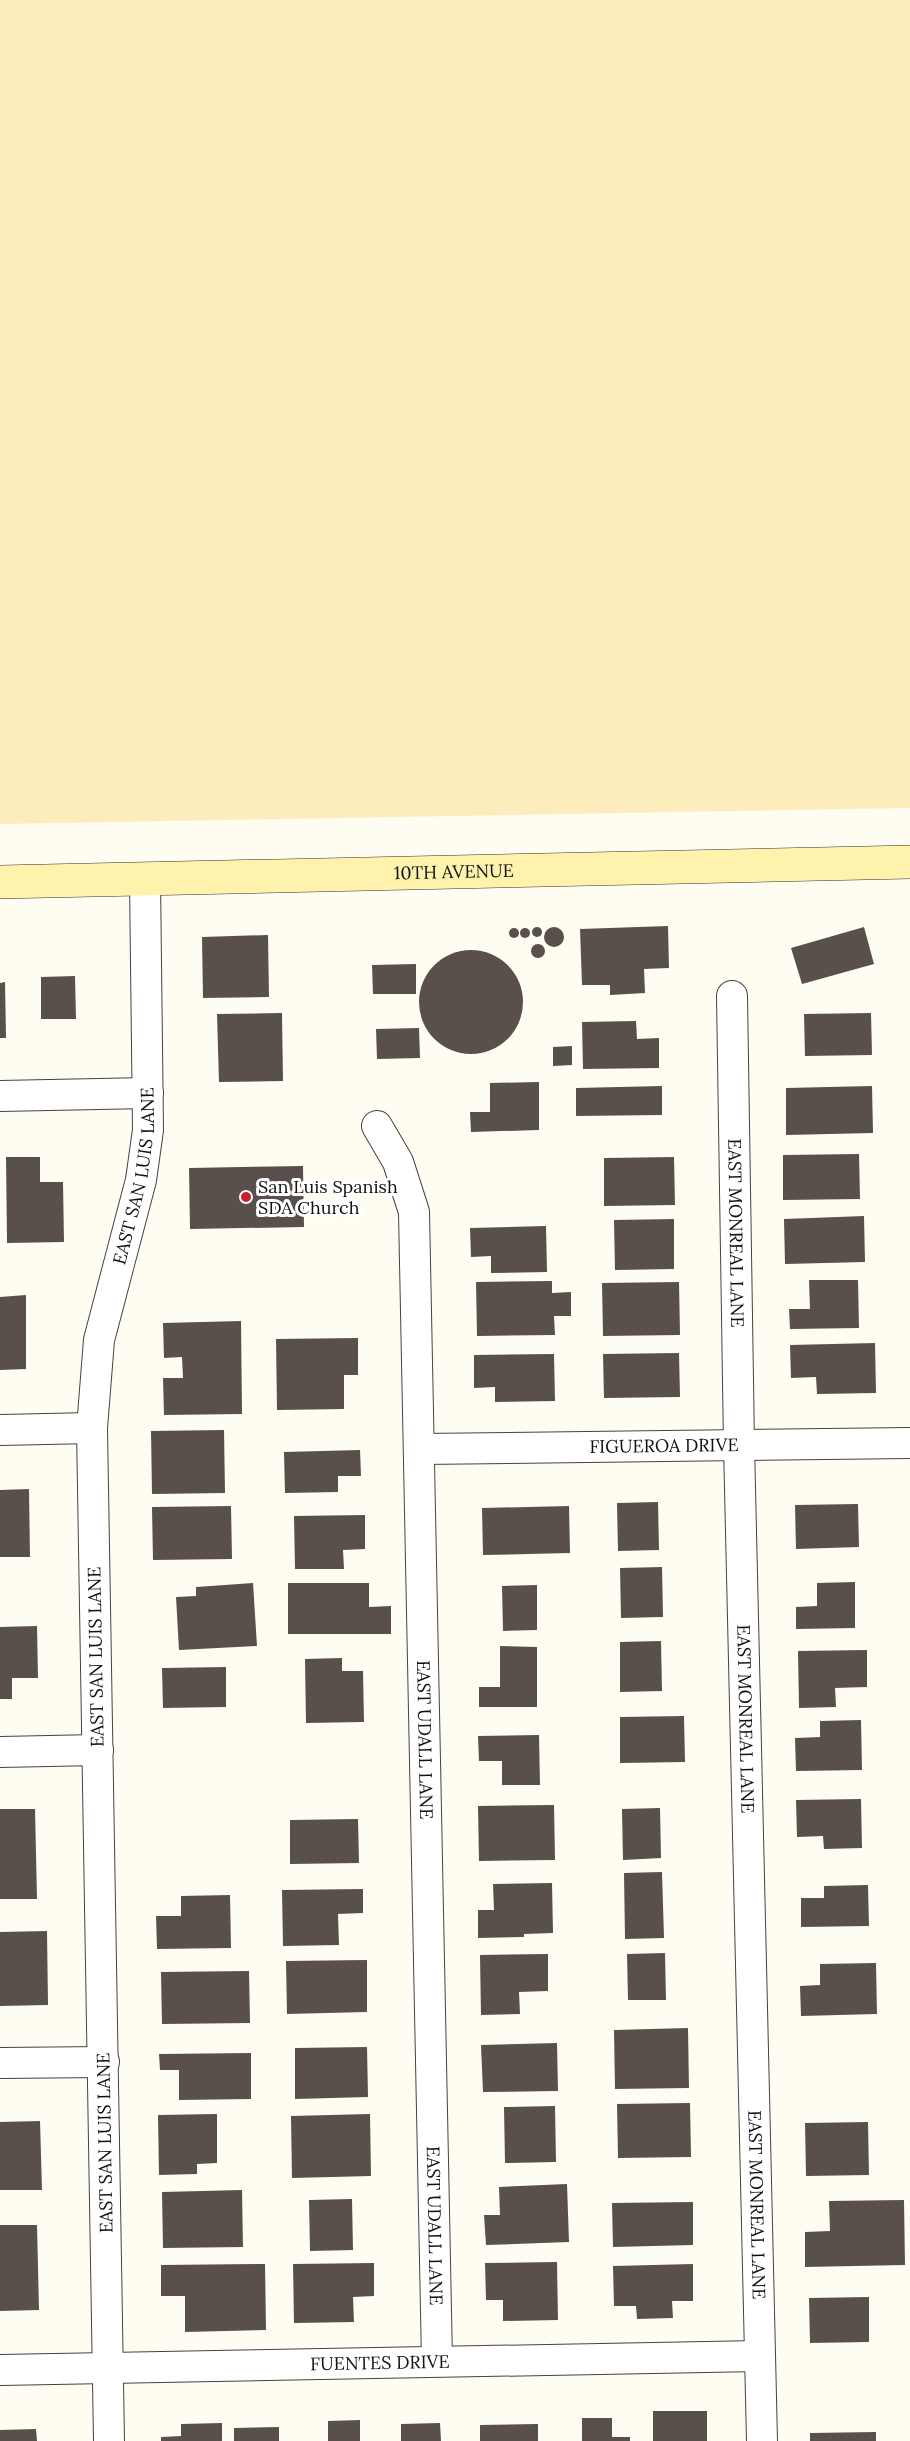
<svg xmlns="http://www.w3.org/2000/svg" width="910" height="2441" viewBox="0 0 910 2441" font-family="Lora,serif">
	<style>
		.sand { fill: #fdecbc }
		.building { fill: #59504b }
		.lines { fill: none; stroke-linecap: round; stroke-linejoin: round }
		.minor-casing { stroke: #434343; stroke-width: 32 }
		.secondary-casing { stroke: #323232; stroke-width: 34 }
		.minor { stroke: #fff; stroke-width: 30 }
		.secondary { stroke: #fff2ad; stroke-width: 33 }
		.poi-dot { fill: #c81f2f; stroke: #fff; stroke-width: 2 }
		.labels { text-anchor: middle; stroke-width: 6; stroke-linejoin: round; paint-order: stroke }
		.street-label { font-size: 18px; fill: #101010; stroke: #fff }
		.poi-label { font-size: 18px; fill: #101010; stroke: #fff; text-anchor: start }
	</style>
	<rect width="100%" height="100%" fill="#fffcf2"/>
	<path class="sand" d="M 0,0 L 910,0 L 910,808 L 0,824 Z"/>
	<g class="building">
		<path d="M 668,926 L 669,968 L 644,969 L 645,993 L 610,995 L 610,985 L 582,985 L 580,929 Z"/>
		<path d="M 864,927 L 874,964 L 802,984 L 791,948 Z"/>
		<circle cx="537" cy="932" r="5"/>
		<circle cx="554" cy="937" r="10"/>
		<circle cx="514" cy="933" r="5"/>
		<circle cx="525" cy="933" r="5"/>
		<path d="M 268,935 L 269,997 L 203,998 L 202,937 Z"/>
		<circle cx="538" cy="951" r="7"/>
		<circle cx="471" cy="1002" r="52"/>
		<path d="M 416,964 L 416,994 L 373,994 L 372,965 Z"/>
		<path d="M 75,976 L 76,1019 L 41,1019 L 41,977 Z"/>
		<path d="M 5,982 L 6,1038 L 0,1038 L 0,983 Z"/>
		<path d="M 282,1013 L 283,1081 L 219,1082 L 217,1014 Z"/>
		<path d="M 871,1013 L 872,1055 L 805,1056 L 804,1014 Z"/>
		<path d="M 636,1021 L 637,1039 L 659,1038 L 659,1068 L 583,1069 L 582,1022 Z"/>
		<path d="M 419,1028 L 420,1058 L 377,1059 L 376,1029 Z"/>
		<path d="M 572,1046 L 572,1065 L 553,1066 L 553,1047 Z"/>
		<path d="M 539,1082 L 539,1130 L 471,1132 L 470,1112 L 490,1112 L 490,1083 Z"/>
		<path d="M 662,1086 L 662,1115 L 576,1116 L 576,1088 Z"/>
		<path d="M 872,1086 L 873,1133 L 786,1135 L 786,1088 Z"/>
		<path d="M 859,1154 L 860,1199 L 783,1200 L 783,1155 Z"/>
		<path d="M 6,1157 L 40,1157 L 40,1182 L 63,1182 L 64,1242 L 7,1243 Z"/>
		<path d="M 674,1157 L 675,1205 L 604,1206 L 604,1158 Z"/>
		<path d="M 303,1166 L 304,1227 L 190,1229 L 189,1168 Z"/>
		<path d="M 864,1216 L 865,1262 L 785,1264 L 784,1219 Z"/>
		<path d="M 674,1219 L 674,1269 L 615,1270 L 614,1220 Z"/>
		<path d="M 546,1226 L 547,1272 L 491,1273 L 491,1256 L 471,1257 L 470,1228 Z"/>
		<path d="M 809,1280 L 858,1280 L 859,1328 L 790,1329 L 789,1309 L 810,1309 Z"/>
		<path d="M 552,1281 L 552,1293 L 571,1292 L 571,1316 L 554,1316 L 555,1335 L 477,1336 L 476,1282 Z"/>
		<path d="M 679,1282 L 680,1335 L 603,1336 L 602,1283 Z"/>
		<path d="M 26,1295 L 26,1369 L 0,1370 L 0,1297 Z"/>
		<path d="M 241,1321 L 242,1414 L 164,1415 L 163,1378 L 183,1378 L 182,1357 L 164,1358 L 163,1323 Z"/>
		<path d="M 358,1338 L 358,1375 L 344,1375 L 344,1409 L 277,1410 L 276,1339 Z"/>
		<path d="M 875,1343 L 876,1393 L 817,1394 L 816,1377 L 791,1378 L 790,1345 Z"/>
		<path d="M 679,1353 L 680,1397 L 604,1398 L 603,1354 Z"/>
		<path d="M 554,1354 L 555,1401 L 495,1402 L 495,1387 L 474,1388 L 474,1355 Z"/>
		<path d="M 224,1430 L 225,1493 L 152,1494 L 151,1431 Z"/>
		<path d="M 360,1450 L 361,1476 L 338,1476 L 338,1492 L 285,1493 L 284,1452 Z"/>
		<path d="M 29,1489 L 30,1557 L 0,1557 L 0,1490 Z"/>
		<path d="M 658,1502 L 659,1550 L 618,1551 L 617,1503 Z"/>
		<path d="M 858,1504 L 859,1547 L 796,1549 L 795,1505 Z"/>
		<path d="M 231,1506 L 232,1559 L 153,1560 L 152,1507 Z"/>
		<path d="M 569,1506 L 570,1553 L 483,1555 L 482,1508 Z"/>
		<path d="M 365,1515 L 365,1549 L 343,1550 L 344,1569 L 295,1569 L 294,1516 Z"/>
		<path d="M 662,1567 L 663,1617 L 621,1618 L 620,1568 Z"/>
		<path d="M 855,1582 L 855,1628 L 796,1629 L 796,1607 L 817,1606 L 817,1583 Z"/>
		<path d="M 253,1583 L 257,1646 L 179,1650 L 176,1597 L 196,1596 L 196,1587 Z"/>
		<path d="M 288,1583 L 369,1583 L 369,1607 L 391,1606 L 391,1634 L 288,1634 Z"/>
		<path d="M 537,1585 L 537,1630 L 503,1631 L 502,1586 Z"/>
		<path d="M 37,1626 L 38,1678 L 12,1678 L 12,1699 L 0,1699 L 0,1627 Z"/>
		<path d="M 661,1641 L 662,1691 L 620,1692 L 620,1642 Z"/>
		<path d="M 500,1646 L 537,1647 L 537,1707 L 479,1707 L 479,1687 L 500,1687 Z"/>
		<path d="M 867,1650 L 867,1687 L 835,1688 L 836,1707 L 799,1708 L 798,1651 Z"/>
		<path d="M 342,1658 L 342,1671 L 363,1671 L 364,1722 L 306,1723 L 305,1659 Z"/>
		<path d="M 226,1667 L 226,1707 L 163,1708 L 162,1668 Z"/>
		<path d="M 684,1716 L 685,1762 L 620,1763 L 620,1717 Z"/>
		<path d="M 861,1720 L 862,1770 L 796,1771 L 795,1738 L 820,1737 L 820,1721 Z"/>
		<path d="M 539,1735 L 540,1785 L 502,1785 L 502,1761 L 479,1761 L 478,1736 Z"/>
		<path d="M 861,1799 L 862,1848 L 824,1849 L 823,1836 L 797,1837 L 796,1800 Z"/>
		<path d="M 554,1805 L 555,1860 L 479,1861 L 478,1806 Z"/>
		<path d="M 660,1808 L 661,1858 L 623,1860 L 622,1809 Z"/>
		<path d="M 0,1809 L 35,1809 L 37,1899 L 0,1899 Z"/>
		<path d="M 358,1819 L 359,1863 L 290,1864 L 290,1820 Z"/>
		<path d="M 662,1872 L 664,1938 L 625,1939 L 624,1873 Z"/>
		<path d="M 552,1883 L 553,1933 L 524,1934 L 524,1937 L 478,1938 L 478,1910 L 494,1910 L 493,1884 Z"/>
		<path d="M 868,1885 L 869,1926 L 801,1927 L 801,1898 L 824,1898 L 824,1886 Z"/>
		<path d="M 363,1889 L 363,1913 L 338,1914 L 339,1945 L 283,1946 L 282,1890 Z"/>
		<path d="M 230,1895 L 231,1948 L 157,1949 L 156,1916 L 181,1916 L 181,1896 Z"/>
		<path d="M 47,1931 L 48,2005 L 0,2006 L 0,1932 Z"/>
		<path d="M 665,1953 L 666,2000 L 628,2000 L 627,1954 Z"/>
		<path d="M 548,1954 L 548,1991 L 519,1992 L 520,2014 L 481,2015 L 480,1955 Z"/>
		<path d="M 367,1960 L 367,2012 L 287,2014 L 286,1961 Z"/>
		<path d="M 876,1963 L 877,2014 L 801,2016 L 800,1986 L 820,1985 L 820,1964 Z"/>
		<path d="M 249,1971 L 250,2023 L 162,2024 L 161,1972 Z"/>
		<path d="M 688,2028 L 689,2088 L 615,2089 L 614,2030 Z"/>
		<path d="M 557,2043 L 558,2091 L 483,2092 L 481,2045 Z"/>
		<path d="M 367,2047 L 368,2097 L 295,2099 L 295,2048 Z"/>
		<path d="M 251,2053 L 251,2099 L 179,2100 L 179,2070 L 160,2070 L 159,2054 Z"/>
		<path d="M 690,2103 L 691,2157 L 618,2158 L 617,2104 Z"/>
		<path d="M 555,2106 L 556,2162 L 505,2163 L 504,2107 Z"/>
		<path d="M 217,2114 L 217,2163 L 197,2164 L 197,2174 L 159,2175 L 158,2115 Z"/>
		<path d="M 370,2114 L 371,2176 L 292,2178 L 291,2116 Z"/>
		<path d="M 40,2121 L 42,2190 L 0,2190 L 0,2122 Z"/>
		<path d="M 868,2122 L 869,2175 L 806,2176 L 805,2123 Z"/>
		<path d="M 567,2184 L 569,2242 L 486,2245 L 484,2215 L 500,2215 L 499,2187 Z"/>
		<path d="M 242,2190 L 243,2247 L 163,2248 L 162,2192 Z"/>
		<path d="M 352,2199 L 353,2250 L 310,2251 L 309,2200 Z"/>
		<path d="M 904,2200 L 905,2265 L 805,2267 L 805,2232 L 830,2231 L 829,2201 Z"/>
		<path d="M 693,2202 L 693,2245 L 613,2247 L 612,2203 Z"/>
		<path d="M 0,2225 L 37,2225 L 39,2310 L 0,2311 Z"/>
		<path d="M 557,2262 L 558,2320 L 503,2321 L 503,2300 L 486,2300 L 485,2263 Z"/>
		<path d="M 374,2263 L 374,2296 L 353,2297 L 354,2322 L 294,2323 L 293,2264 Z"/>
		<path d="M 265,2264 L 266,2330 L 185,2332 L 185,2296 L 161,2296 L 161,2265 Z"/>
		<path d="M 693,2264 L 693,2301 L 672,2301 L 673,2318 L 637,2319 L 636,2306 L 614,2306 L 613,2266 Z"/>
		<path d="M 869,2297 L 869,2342 L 810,2343 L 809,2298 Z"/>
		<rect x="653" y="2411" width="54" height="30"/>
		<path d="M 582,2418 L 612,2418 L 612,2437 L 630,2437 L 630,2441 L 582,2441 Z"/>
		<path d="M 360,2420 L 360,2441 L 328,2441 L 328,2421 Z"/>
		<path d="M 222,2423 L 222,2441 L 161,2441 L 161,2437 L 181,2436 L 181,2424 Z"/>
		<path d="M 440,2423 L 441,2441 L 401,2441 L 401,2424 Z"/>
		<path d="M 538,2424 L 538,2441 L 480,2441 L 480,2425 Z"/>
		<path d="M 279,2427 L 279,2441 L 234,2441 L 234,2428 Z"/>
		<path d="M 36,2429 L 37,2441 L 0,2441 L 0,2430 Z"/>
		<path d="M 876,2432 L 876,2441 L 810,2441 L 810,2433 Z"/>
	</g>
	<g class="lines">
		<defs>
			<g id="minor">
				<path id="s1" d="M 732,996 L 739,1445 L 762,2441"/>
				<path d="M 0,1096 L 148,1093"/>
				<path id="s2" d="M 377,1126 L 398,1162 L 414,1212 L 437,2361"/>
				<path d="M 0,1430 L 92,1428"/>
				<path id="s3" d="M 420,1449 L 910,1443"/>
				<path d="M 0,1752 L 98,1750"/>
				<path d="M 0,2063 L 104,2062"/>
				<path id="s4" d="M 0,2370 L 759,2356"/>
				<path id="s5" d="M 109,2441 L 92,1428 L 99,1340 L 141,1180 L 148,1130 L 145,879"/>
			</g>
			<g id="secondary">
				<path id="s6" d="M 0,882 L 910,862"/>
			</g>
		</defs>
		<use href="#minor" class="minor-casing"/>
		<use href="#secondary" class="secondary-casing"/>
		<use href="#minor" class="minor"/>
		<use href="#secondary" class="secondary"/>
	</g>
	<circle class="poi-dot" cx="246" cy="1197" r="6"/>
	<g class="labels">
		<g class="street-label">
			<text dy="6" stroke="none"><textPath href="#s6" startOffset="454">10TH AVENUE</textPath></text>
			<text dy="6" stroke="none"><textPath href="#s5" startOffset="1270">EAST SAN LUIS LANE</textPath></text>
			<text dy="6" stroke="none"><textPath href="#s1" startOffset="237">EAST MONREAL LANE</textPath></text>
			<text dy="6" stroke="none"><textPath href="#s3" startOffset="244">FIGUEROA DRIVE</textPath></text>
			<text transform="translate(96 1657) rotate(-91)" y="6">EAST SAN LUIS LANE</text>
			<text dy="6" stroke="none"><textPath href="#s1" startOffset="723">EAST MONREAL LANE</textPath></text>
			<text dy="6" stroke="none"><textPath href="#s2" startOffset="622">EAST UDALL LANE</textPath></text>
			<text transform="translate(105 2143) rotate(-91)" y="6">EAST SAN LUIS LANE</text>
			<text dy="6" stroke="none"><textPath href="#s1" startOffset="1209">EAST MONREAL LANE</textPath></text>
			<text dy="6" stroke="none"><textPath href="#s2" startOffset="1108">EAST UDALL LANE</textPath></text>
			<text dy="6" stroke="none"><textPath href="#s4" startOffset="380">FUENTES DRIVE</textPath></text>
		</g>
		<g class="poi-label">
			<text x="258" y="1193">San Luis Spanish<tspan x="258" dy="21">SDA Church</tspan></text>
		</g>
	</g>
</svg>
